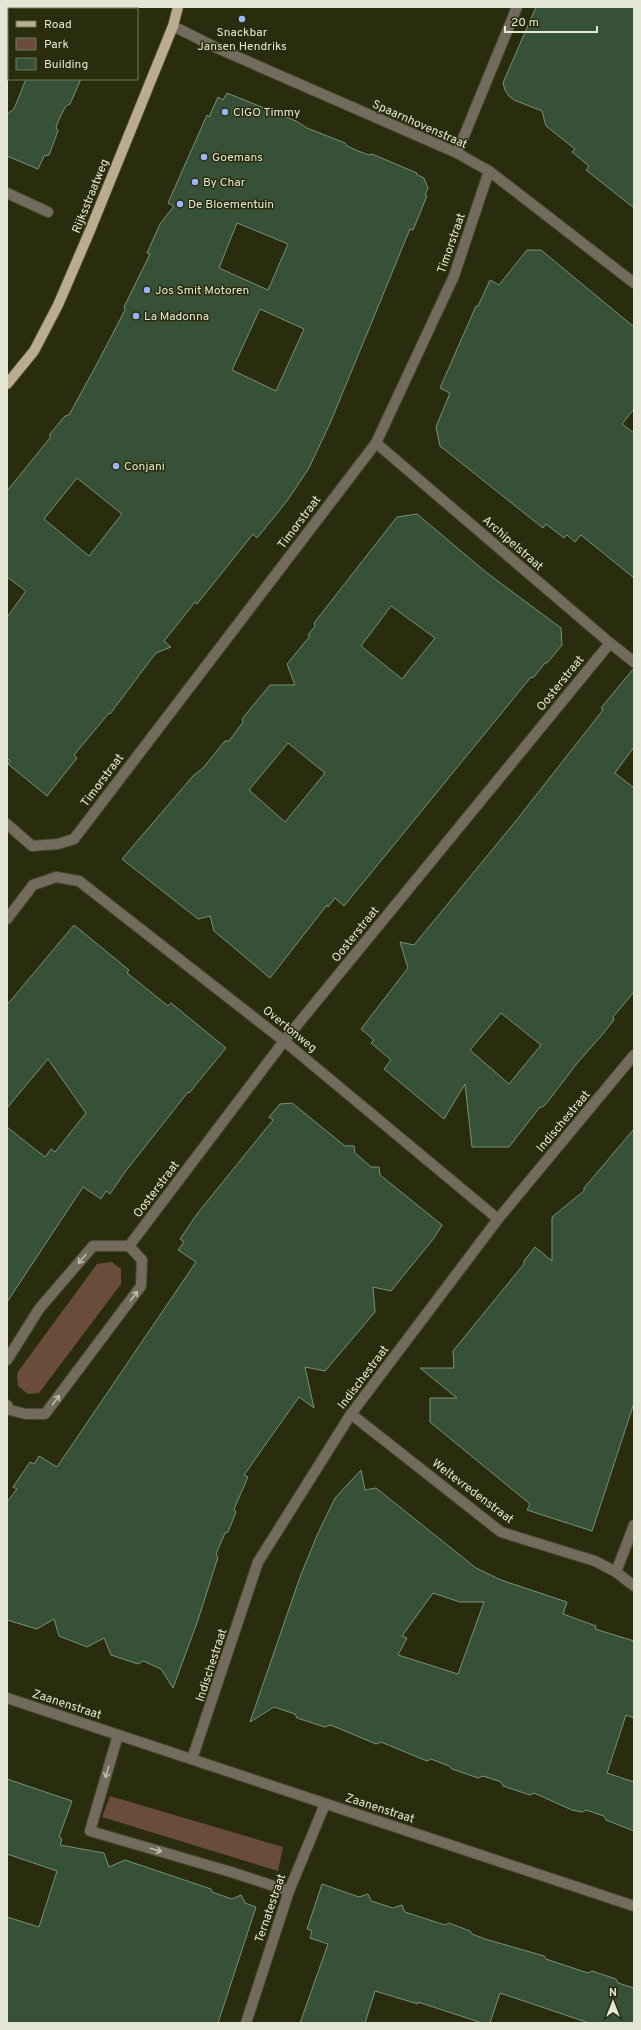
<svg xmlns="http://www.w3.org/2000/svg" width="641" height="2030" viewBox="0 0 641 2030" font-family="Overpass,sans-serif">
	<style>
		.green { fill: #694c3b }
		.building { fill: #375038; stroke: #779277; fill-rule: evenodd }
		.lines { fill: none; stroke-linecap: round; stroke-linejoin: round }
		.minor-casing { stroke: #484b2d; stroke-width: 12 }
		.major-casing { stroke: #484b2d; stroke-width: 12 }
		.minor { stroke: #726b5e; stroke-width: 10 }
		.major { stroke: #bbac90; stroke-width: 10 }
		.oneway { stroke: #bcbcab }
		.poi-dot { fill: #9bb5fd; stroke: #2a2d0d; stroke-width: 1.5 }
		.labels { text-anchor: middle; stroke-width: 3; stroke-linejoin: round; paint-order: stroke }
		.poi-label { font-size: 12px; fill: #e4e7d5; stroke: #2a2d0d; text-anchor: start }
		.street-label { font-size: 12px; fill: #e4e7d5; stroke: #2a2d0d }
	</style>
	<rect width="100%" height="100%" fill="#2a2d0d"/>
	<g class="green">
		<path d="M 112,1262 L 121,1269 L 121,1284 L 39,1393 L 28,1394 L 18,1386 L 17,1373 L 97,1264 Z"/>
		<path d="M 110,1796 L 283,1847 L 278,1871 L 102,1817 Z"/>
	</g>
	<g class="building">
		<path d="M 536,7 L 634,7 L 634,208 L 586,170 L 589,166 L 572,152 L 575,149 L 546,126 L 542,111 L 514,100 L 509,96 L 505,90 L 503,83 Z"/>
		<path d="M 26,79 L 81,79 L 70,104 L 66,106 L 61,115 L 56,127 L 58,131 L 49,155 L 44,156 L 38,169 L 7,156 L 7,114 L 14,109 Z"/>
		<path d="M 227,93 L 296,121 L 307,128 L 345,143 L 347,146 L 358,151 L 369,155 L 372,154 L 417,173 L 416,174 L 424,178 L 428,188 L 425,195 L 427,196 L 413,230 L 410,229 L 331,421 L 309,468 L 287,501 L 257,538 L 253,534 L 197,604 L 195,602 L 180,621 L 164,641 L 171,647 L 156,653 L 149,662 L 110,714 L 109,713 L 74,755 L 77,758 L 47,796 L 8,764 L 10,761 L 7,758 L 7,617 L 26,591 L 7,577 L 7,491 L 50,438 L 50,434 L 65,416 L 69,415 L 98,362 L 125,310 L 124,307 L 150,254 L 147,253 L 160,224 L 174,206 L 168,203 L 207,115 L 209,117 L 218,97 L 223,100 ZM 237,223 L 288,244 L 268,290 L 219,268 ZM 260,309 L 304,329 L 276,391 L 232,370 ZM 77,478 L 122,514 L 89,556 L 44,519 Z"/>
		<path d="M 527,250 L 541,250 L 634,327 L 634,409 L 622,424 L 634,433 L 634,578 L 581,535 L 575,542 L 567,535 L 564,538 L 546,524 L 543,528 L 440,446 L 436,427 L 450,393 L 440,388 L 476,306 L 478,306 L 490,280 L 499,285 Z"/>
		<path d="M 417,514 L 487,573 L 561,628 L 562,645 L 547,663 L 545,663 L 533,678 L 531,677 L 344,906 L 335,898 L 328,907 L 327,905 L 270,978 L 214,931 L 210,916 L 198,919 L 122,859 L 193,776 L 203,768 L 225,741 L 229,741 L 243,722 L 242,719 L 270,685 L 295,685 L 287,664 L 310,636 L 308,635 L 315,626 L 314,623 L 397,517 ZM 391,606 L 435,638 L 402,679 L 361,646 ZM 288,743 L 325,773 L 285,822 L 249,790 Z"/>
		<path d="M 634,668 L 634,747 L 615,773 L 634,788 L 634,992 L 613,1017 L 614,1020 L 602,1035 L 578,1062 L 549,1100 L 543,1107 L 540,1107 L 509,1147 L 472,1147 L 465,1084 L 444,1119 L 384,1069 L 391,1060 L 371,1043 L 374,1040 L 361,1029 L 408,968 L 400,942 L 414,945 L 515,822 L 603,710 L 601,708 ZM 501,1013 L 541,1045 L 509,1084 L 470,1050 Z"/>
		<path d="M 74,925 L 129,970 L 127,973 L 147,989 L 168,1006 L 171,1003 L 226,1048 L 189,1093 L 188,1092 L 125,1172 L 110,1194 L 106,1191 L 101,1199 L 83,1187 L 7,1302 L 7,1127 L 45,1157 L 51,1149 L 55,1152 L 86,1113 L 48,1059 L 7,1108 L 7,1005 Z"/>
		<path d="M 292,1103 L 345,1146 L 354,1146 L 355,1153 L 371,1167 L 379,1167 L 380,1175 L 442,1225 L 434,1238 L 391,1291 L 373,1287 L 375,1312 L 325,1371 L 305,1367 L 314,1408 L 299,1397 L 244,1475 L 248,1477 L 234,1509 L 236,1512 L 228,1532 L 225,1533 L 216,1554 L 218,1557 L 198,1620 L 173,1688 L 161,1669 L 143,1661 L 138,1664 L 111,1655 L 104,1638 L 87,1647 L 59,1636 L 54,1619 L 37,1629 L 7,1620 L 7,1502 L 17,1489 L 13,1487 L 30,1462 L 34,1464 L 39,1456 L 57,1467 L 196,1262 L 178,1250 L 184,1242 L 180,1239 L 197,1214 L 273,1120 L 269,1117 L 280,1104 Z"/>
		<path d="M 634,1129 L 634,1403 L 592,1531 L 527,1510 L 530,1504 L 430,1422 L 430,1398 L 457,1398 L 420,1368 L 454,1368 L 453,1351 L 524,1264 L 524,1261 L 535,1247 L 552,1261 L 552,1217 L 584,1191 L 584,1188 Z"/>
		<path d="M 361,1470 L 365,1490 L 376,1488 L 476,1568 L 501,1580 L 567,1602 L 563,1614 L 596,1626 L 595,1629 L 634,1641 L 634,1718 L 626,1715 L 607,1773 L 634,1782 L 634,1831 L 606,1820 L 604,1816 L 586,1810 L 582,1812 L 572,1810 L 534,1793 L 530,1795 L 503,1786 L 501,1782 L 483,1776 L 478,1778 L 452,1769 L 449,1766 L 431,1759 L 427,1761 L 381,1742 L 376,1744 L 338,1728 L 330,1725 L 325,1727 L 297,1718 L 295,1714 L 274,1707 L 250,1722 L 300,1577 L 318,1533 L 335,1498 ZM 433,1593 L 460,1602 L 484,1602 L 458,1674 L 398,1655 L 407,1638 L 402,1636 Z"/>
		<path d="M 7,1779 L 72,1801 L 59,1837 L 62,1839 L 60,1845 L 104,1853 L 109,1867 L 125,1860 L 211,1889 L 212,1892 L 232,1899 L 241,1895 L 245,1903 L 256,1907 L 218,2023 L 7,2023 L 7,1917 L 39,1927 L 57,1871 L 7,1854 Z"/>
		<path d="M 322,1884 L 359,1897 L 368,1894 L 371,1901 L 393,1908 L 402,1905 L 405,1912 L 445,1925 L 449,1923 L 470,1931 L 472,1934 L 485,1939 L 544,1956 L 546,1959 L 588,1973 L 592,1971 L 616,1979 L 618,1983 L 634,1988 L 634,2023 L 589,2023 L 500,1993 L 490,2023 L 482,2023 L 418,2002 L 418,2004 L 375,1991 L 365,2023 L 300,2023 L 328,1944 L 310,1938 L 312,1931 L 307,1929 Z"/>
	</g>
	<g class="lines">
		<defs>
			<g id="minor">
				<path d="M 173,26 L 217,48 L 457,153 L 489,171 L 634,283"/>
				<path d="M 457,153 L 517,7"/>
				<path d="M 7,193 L 48,212"/>
				<path d="M 376,443 L 610,643 L 634,662"/>
				<path d="M 7,824 L 32,846 L 58,844 L 74,839 L 376,443 L 454,276 L 489,171"/>
				<path d="M 7,919 L 33,885 L 56,877 L 79,881 L 284,1041 L 498,1219"/>
				<path d="M 129,1246 L 284,1041 L 610,643"/>
				<path d="M 7,1360 L 39,1309 L 93,1246 L 129,1246 L 142,1260 L 141,1286 L 45,1414 L 26,1414 L 10,1410 L 7,1405"/>
				<path d="M 351,1414 L 501,1532 L 595,1561 L 616,1572 L 634,1586"/>
				<path d="M 616,1572 L 634,1525"/>
				<path d="M 7,1698 L 634,1906"/>
				<path d="M 118,1735 L 90,1831 L 231,1872 L 289,1891"/>
				<path d="M 192,1759 L 258,1562 L 351,1414 L 498,1219 L 634,1055"/>
				<path d="M 246,2023 L 289,1891 L 325,1804"/>
			</g>
			<path id="major" d="M 7,384 L 34,351 L 58,305 L 89,233 L 173,26 L 178,7"/>
		</defs>
		<use href="#minor" class="minor-casing"/>
		<use href="#major" class="major-casing"/>
		<use href="#minor" class="minor"/>
		<use href="#major" class="major"/>
	</g>
	<defs><path id="oneway-shaft" d="M-6 0H5M1.5-3L5.5 0L1.5 3" fill="none" stroke-width="1.6" stroke-linecap="round" stroke-linejoin="round"/></defs>
	<g class="oneway">
		<use href="#oneway-shaft" transform="translate(82 1259) rotate(130)"/>
		<use href="#oneway-shaft" transform="translate(134 1296) rotate(-53)"/>
		<use href="#oneway-shaft" transform="translate(56 1400) rotate(-53)"/>
		<use href="#oneway-shaft" transform="translate(107 1772) rotate(106)"/>
		<use href="#oneway-shaft" transform="translate(156 1850) rotate(16)"/>
	</g>
	<g class="poi-dot">
		<circle cx="242" cy="19" r="4"/>
		<circle cx="225" cy="112" r="4"/>
		<circle cx="204" cy="157" r="4"/>
		<circle cx="195" cy="182" r="4"/>
		<circle cx="180" cy="204" r="4"/>
		<circle cx="147" cy="290" r="4"/>
		<circle cx="136" cy="316" r="4"/>
		<circle cx="116" cy="466" r="4"/>
	</g>
	<g class="labels">
		<g class="poi-label">
			<text x="242" y="36" text-anchor="middle">Snackbar<tspan x="242" dy="14">Jansen Hendriks</tspan></text>
			<text x="233" y="116">CIGO Timmy</text>
			<text x="212" y="161">Goemans</text>
			<text x="203" y="186">By Char</text>
			<text x="188" y="208">De Bloementuin</text>
			<text x="155" y="294">Jos Smit Motoren</text>
			<text x="144" y="320">La Madonna</text>
			<text x="124" y="470">Conjani</text>
		</g>
		<g class="street-label">
			<text transform="translate(420 124) rotate(24)" y="4">Spaarnhovenstraat</text>
			<text transform="translate(90 196) rotate(-68)" y="4">Rijksstraatweg</text>
			<text transform="translate(451 243) rotate(-71)" y="4">Timorstraat</text>
			<text transform="translate(299 522) rotate(-53)" y="4">Timorstraat</text>
			<text transform="translate(513 543) rotate(41)" y="4">Archipelstraat</text>
			<text transform="translate(560 683) rotate(-51)" y="4">Oosterstraat</text>
			<text transform="translate(102 780) rotate(-53)" y="4">Timorstraat</text>
			<text transform="translate(355 934) rotate(-51)" y="4">Oosterstraat</text>
			<text transform="translate(290 1029) rotate(39)" y="4">Overtonweg</text>
			<text transform="translate(563 1121) rotate(-50)" y="4">Indischestraat</text>
			<text transform="translate(156 1189) rotate(-53)" y="4">Oosterstraat</text>
			<text transform="translate(363 1377) rotate(-53)" y="4">Indischestraat</text>
			<text transform="translate(473 1491) rotate(37)" y="4">Weltevredenstraat</text>
			<text transform="translate(211 1665) rotate(-72)" y="4">Indischestraat</text>
			<text transform="translate(67 1704) rotate(18)" y="4">Zaanenstraat</text>
			<text transform="translate(380 1808) rotate(18)" y="4">Zaanenstraat</text>
			<text transform="translate(270 1908) rotate(-71)" y="4">Ternatestraat</text>
		</g>
	</g>
	<rect width="641" height="2030" fill="none" stroke="#e4e7d5" stroke-width="16"/>
	<rect x="8" y="8" width="130" height="72" fill="#2a2d0d" stroke="#74775d"/>
	<rect x="16" y="21" width="20" height="6" fill="#bbac90" stroke="#74775d"/>
	<text x="44" y="28" font-size="12" fill="#e4e7d5">Road</text>
	<rect x="16" y="38" width="20" height="12" fill="#694c3b" stroke="#74775d"/>
	<text x="44" y="48" font-size="12" fill="#e4e7d5">Park</text>
	<rect x="16" y="58" width="20" height="12" fill="#375038" stroke="#74775d"/>
	<text x="44" y="68" font-size="12" fill="#e4e7d5">Building</text>
	<g transform="translate(613 2002)" stroke="#2a2d0d" stroke-width="3" paint-order="stroke">
	<path d="M0-3L7 15L0 10L-7 15Z" fill="#e4e7d5"/>
	<text y="-6" font-size="11" font-weight="bold" text-anchor="middle" fill="#e4e7d5">N</text>
	</g>
	<path d="M505 26v6h92v-6" fill="none" stroke="#e4e7d5" stroke-width="2"/>
	<text x="511" y="26" font-size="12" fill="#e4e7d5" stroke="#2a2d0d" stroke-width="3" paint-order="stroke">20 m</text>
</svg>
